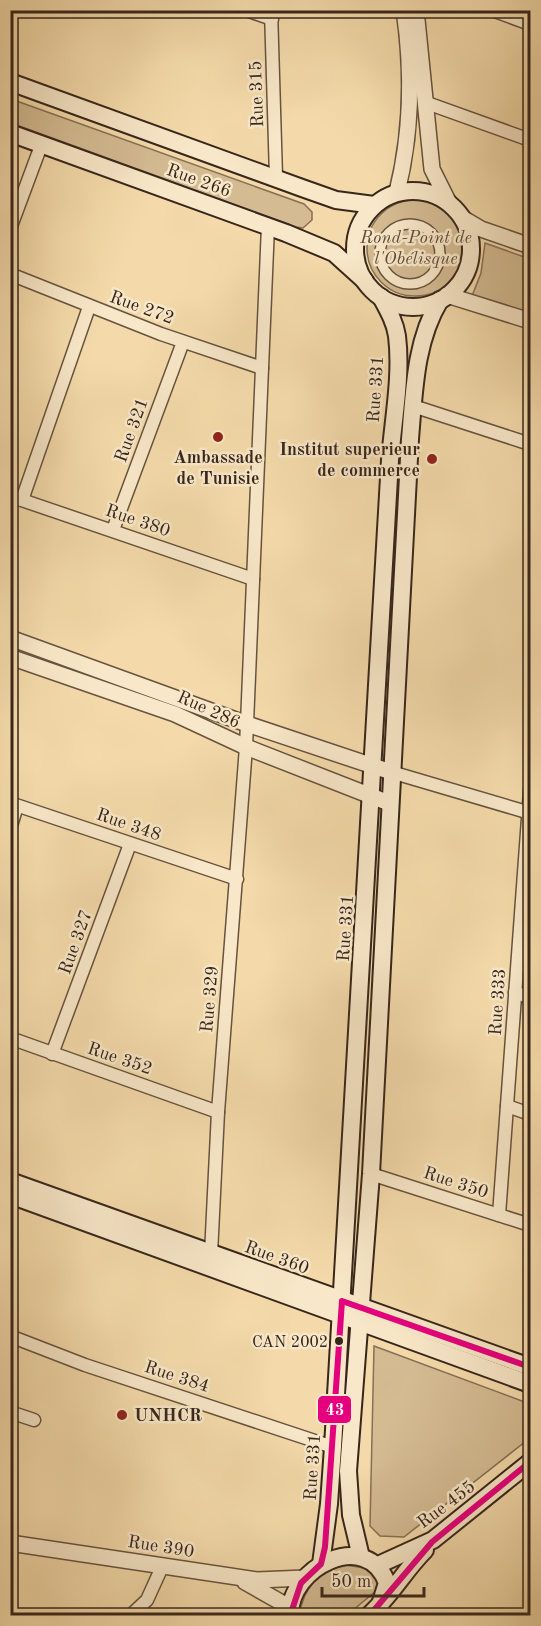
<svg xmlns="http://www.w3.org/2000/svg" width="541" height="1626" viewBox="0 0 541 1626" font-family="'Old Standard TT',serif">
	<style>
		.green { fill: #d4bb92; stroke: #867056; stroke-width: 1.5 }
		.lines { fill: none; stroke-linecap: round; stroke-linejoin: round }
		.pedestrian-casing { stroke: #67533f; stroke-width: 12 }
		.minor-casing { stroke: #67533f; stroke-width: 15 }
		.tertiary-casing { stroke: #67533f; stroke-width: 18 }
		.secondary-casing { stroke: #38261b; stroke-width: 20 }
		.pedestrian { stroke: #f8e7c8; stroke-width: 9 }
		.minor { stroke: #f8e7c8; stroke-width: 12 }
		.tertiary { stroke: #f8e7c8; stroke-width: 15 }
		.secondary { stroke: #f8e7c8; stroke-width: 16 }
		.bus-1-casing { stroke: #f8e7c8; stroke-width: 10 }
		.bus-1 { stroke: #e5007d; stroke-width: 6 }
		.poi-dot { fill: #8f2418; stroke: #f8e7c8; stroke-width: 2 }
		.bus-dot { fill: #38261b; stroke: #f8e7c8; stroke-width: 2 }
		.labels { text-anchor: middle; stroke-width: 5; stroke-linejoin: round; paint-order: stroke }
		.bus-label { font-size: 16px; fill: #38261b; stroke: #f8e7c8; text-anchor: end }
		.street-label { font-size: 18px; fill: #38261b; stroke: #f8e7c8 }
		.park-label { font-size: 18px; font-style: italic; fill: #5f4b39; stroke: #f8e7c8 }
		.poi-label { font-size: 18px; font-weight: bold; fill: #38261b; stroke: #f8e7c8; text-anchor: end }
		.line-badge { stroke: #f8e7c8; stroke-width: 2 }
		.badge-label { font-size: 16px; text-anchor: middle; font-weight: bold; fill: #fff }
	</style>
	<rect width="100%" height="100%" fill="#f4daaa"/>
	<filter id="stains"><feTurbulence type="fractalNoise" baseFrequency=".00333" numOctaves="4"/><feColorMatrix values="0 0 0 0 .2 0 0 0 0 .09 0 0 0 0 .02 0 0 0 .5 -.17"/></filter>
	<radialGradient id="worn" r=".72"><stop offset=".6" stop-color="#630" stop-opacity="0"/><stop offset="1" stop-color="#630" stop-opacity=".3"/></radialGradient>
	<g class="green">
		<path d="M 11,99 L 304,204 L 312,212 L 312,220 L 303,228 L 296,227 L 11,123 Z"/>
		<circle cx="415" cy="248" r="48"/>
		<path d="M 485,243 L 530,259 L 530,317 L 472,296 L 481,273 Z"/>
		<path d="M 374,1346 L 530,1404 L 530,1438 L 404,1537 L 380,1536 L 370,1526 Z"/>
		<path d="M 346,1565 L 370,1569 L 379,1582 L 376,1591 L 347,1615 L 299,1616 C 304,1587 317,1572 346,1565 Z"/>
	</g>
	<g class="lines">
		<defs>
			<circle id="pedestrian" cx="410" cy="254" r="30"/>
			<g id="minor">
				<path d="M 246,10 L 272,19"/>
				<path d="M 271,10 L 276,177"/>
				<path d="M 492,10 L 530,24"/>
				<path d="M 427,103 L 530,140"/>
				<path d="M 10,229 L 42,143"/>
				<path d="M 10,274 L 161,334 L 262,368"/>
				<path d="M 413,406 L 530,444"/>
				<path d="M 10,496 L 253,579"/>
				<path d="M 22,500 L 89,307"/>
				<path d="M 113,530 L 183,342"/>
				<path d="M 391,772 L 530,813"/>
				<path d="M 10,803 L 237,879"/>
				<path d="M 10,829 L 17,806"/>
				<path d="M 515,992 L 530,998"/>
				<path d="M 10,1038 L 218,1112"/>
				<path d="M 52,1054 L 130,844"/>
				<path d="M 507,1106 L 530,1114"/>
				<path d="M 371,1174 L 530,1225"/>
				<path d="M 499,1215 L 530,791"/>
				<path d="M 211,1254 L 218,1112 L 246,747 L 268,226"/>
				<path d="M 10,1336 L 85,1365 L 333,1447"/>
				<path d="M 10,1412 L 34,1420"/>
				<path d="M 130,1616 L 147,1600 L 162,1567"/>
			</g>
			<g id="tertiary">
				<path d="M 416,10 L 432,169 L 448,201"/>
				<path d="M 397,192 C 412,132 413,72 404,10"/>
				<path d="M 464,219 L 481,229 L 530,246"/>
				<path d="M 447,295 L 530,321"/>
				<path d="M 10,638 L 247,724 L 391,772"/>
				<path d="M 10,657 L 175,714 L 246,747 L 389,803"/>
				<path d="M 10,1543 L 257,1580 L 305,1578"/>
				<path d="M 245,1582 L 291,1608"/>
			</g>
			<g id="secondary">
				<path d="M 10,82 L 302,188 L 336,200 L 374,205"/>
				<path d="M 10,133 L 286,233 L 334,253 L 365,281"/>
				<circle cx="413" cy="249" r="58"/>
				<path d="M 10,1181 L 530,1367"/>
				<path d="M 10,1195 L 530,1384"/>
				<path d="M 361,1557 L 351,1515 L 348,1471 L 371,1174 L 410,439 C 414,392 415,341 440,300"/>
				<path d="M 321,1564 L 329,1504 L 333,1447 L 390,460 C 393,420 402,376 397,336 C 395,322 388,310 381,297"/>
				<path d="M 378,1565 L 433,1540 L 530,1462"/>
				<path d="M 290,1616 C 288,1567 367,1528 387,1583 L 380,1605"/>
				<path d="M 368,1616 C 391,1596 404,1571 425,1550"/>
			</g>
		</defs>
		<use href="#pedestrian" class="pedestrian-casing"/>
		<use href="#minor" class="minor-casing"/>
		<use href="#tertiary" class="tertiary-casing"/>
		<use href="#secondary" class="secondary-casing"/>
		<use href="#pedestrian" class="pedestrian"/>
		<use href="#minor" class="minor"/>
		<use href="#tertiary" class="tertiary"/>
		<use href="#secondary" class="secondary"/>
		<defs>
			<g id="bus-1">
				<path d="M 290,1616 L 301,1583 L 321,1564 L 325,1547 L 342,1301 L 530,1367"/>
				<path d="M 369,1616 L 432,1542 L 530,1462"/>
			</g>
		</defs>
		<use href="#bus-1" class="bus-1-casing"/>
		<use href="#bus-1" class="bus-1"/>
	</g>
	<g class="poi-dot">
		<circle cx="218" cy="437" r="6"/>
		<circle cx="432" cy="459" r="6"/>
		<circle cx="122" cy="1415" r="6"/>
	</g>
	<circle class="bus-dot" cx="339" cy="1341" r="5"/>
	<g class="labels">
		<g class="bus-label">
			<text x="328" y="1347">CAN 2002</text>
		</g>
		<g class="street-label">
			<text transform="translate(256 94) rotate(-92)" y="6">Rue 315</text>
			<text transform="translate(199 180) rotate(20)" y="6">Rue 266</text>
			<text transform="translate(142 307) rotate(20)" y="6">Rue 272</text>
			<text transform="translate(375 389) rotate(-86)" y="6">Rue 331</text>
			<text transform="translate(131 430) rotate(-70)" y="6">Rue 321</text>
			<text transform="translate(138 520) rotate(19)" y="6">Rue 380</text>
			<text transform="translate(209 709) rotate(24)" y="6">Rue 286</text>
			<text transform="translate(129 824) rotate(19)" y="6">Rue 348</text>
			<text transform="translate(345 928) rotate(-86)" y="6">Rue 331</text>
			<text transform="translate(75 942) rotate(-70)" y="6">Rue 327</text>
			<text transform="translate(209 999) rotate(-85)" y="6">Rue 329</text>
			<text transform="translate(497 1002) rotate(-86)" y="6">Rue 333</text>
			<text transform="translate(120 1058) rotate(19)" y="6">Rue 352</text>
			<text transform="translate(456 1182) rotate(18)" y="6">Rue 350</text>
			<text transform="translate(277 1257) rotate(20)" y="6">Rue 360</text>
			<text transform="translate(177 1376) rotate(18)" y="6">Rue 384</text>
			<text transform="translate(312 1467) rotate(-86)" y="6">Rue 331</text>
			<text transform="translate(446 1504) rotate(-37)" y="6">Rue 455</text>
			<text transform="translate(161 1546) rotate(9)" y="6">Rue 390</text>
		</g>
		<g class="park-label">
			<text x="416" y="243">Rond-Point de<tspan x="416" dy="21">l'Obélisque</tspan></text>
		</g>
		<g class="poi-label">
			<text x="420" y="455">Institut superieur<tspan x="420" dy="21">de commerce</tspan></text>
			<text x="218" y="463" text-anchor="middle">Ambassade<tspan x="218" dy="21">de Tunisie</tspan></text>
			<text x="134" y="1421" text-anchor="start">UNHCR</text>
		</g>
	</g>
	<rect class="line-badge" x="317" y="1395" width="35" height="29" rx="6" fill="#e5007d"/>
	<g class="badge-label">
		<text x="335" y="1415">43</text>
	</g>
	<rect width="541" height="1626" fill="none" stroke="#f4daaa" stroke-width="36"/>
	<rect x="12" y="12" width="517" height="1602" fill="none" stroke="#38261b" stroke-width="3"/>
	<rect x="18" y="18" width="505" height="1590" fill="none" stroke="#38261b" stroke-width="1.5"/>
	<path d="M322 1587v9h102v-9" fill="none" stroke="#38261b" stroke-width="3"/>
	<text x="331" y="1587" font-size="18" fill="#38261b" stroke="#f8e7c8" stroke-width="4.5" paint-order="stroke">50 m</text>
	<rect width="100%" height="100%" filter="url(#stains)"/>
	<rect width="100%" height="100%" fill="url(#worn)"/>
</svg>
